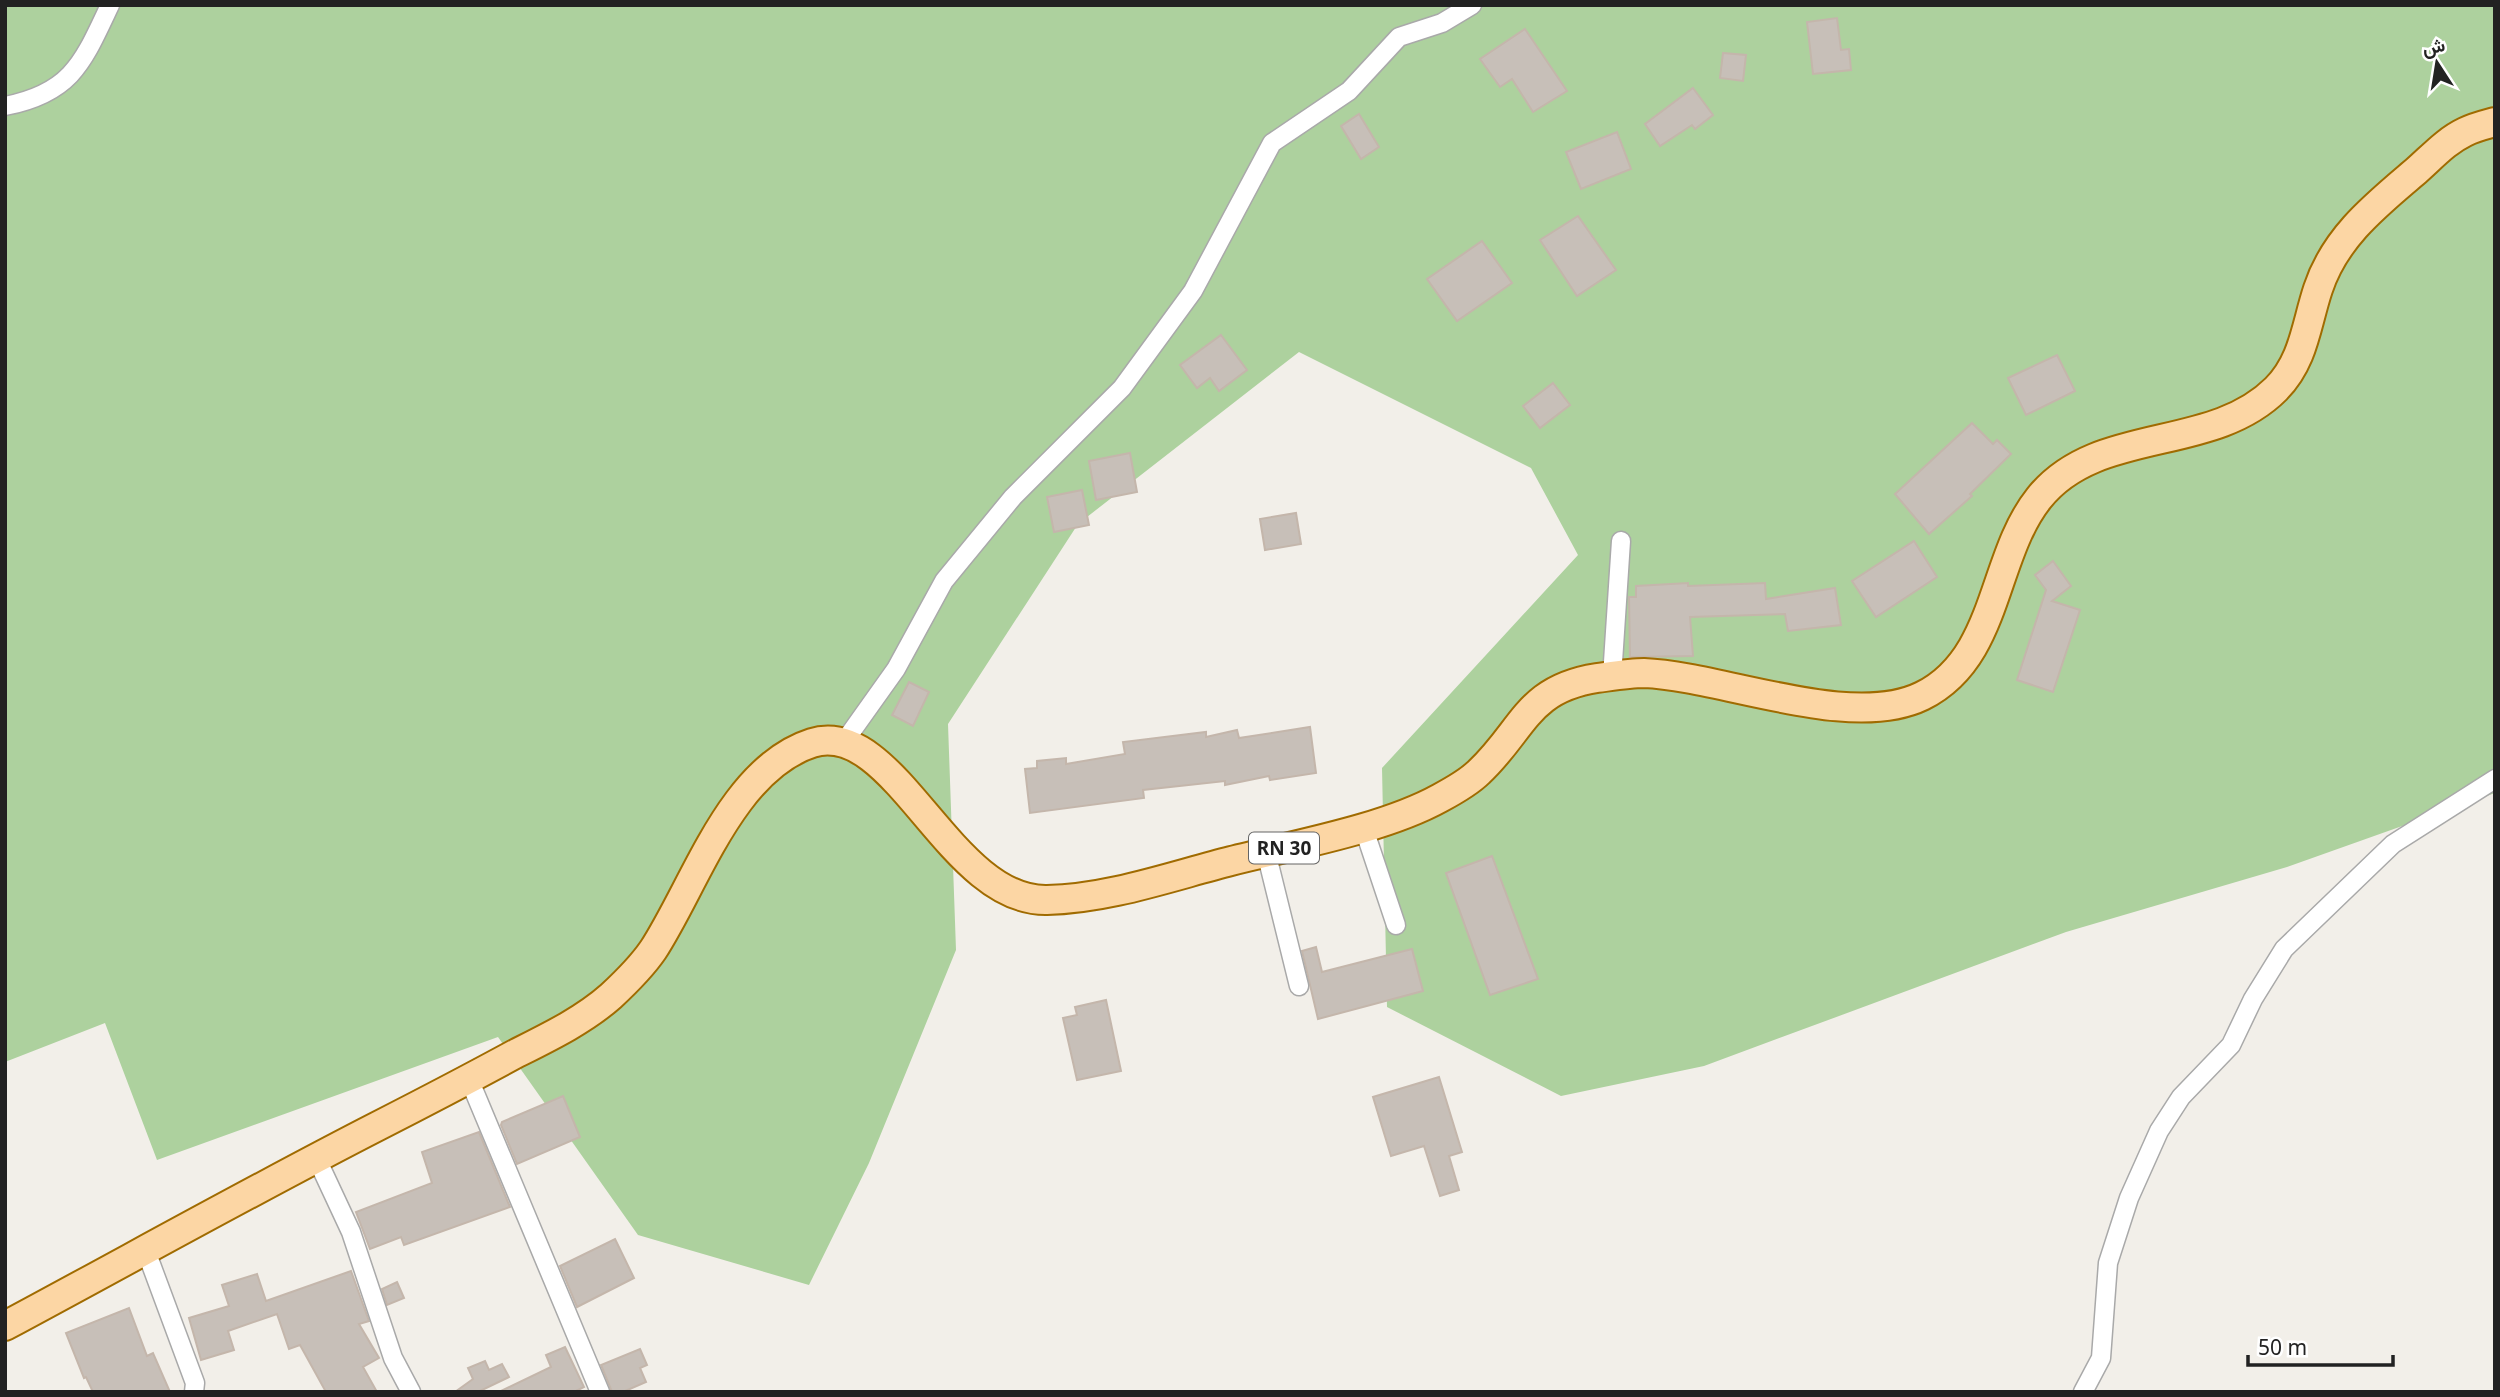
<svg xmlns="http://www.w3.org/2000/svg" width="2500" height="1397" viewBox="0 0 2500 1397" font-family="'Noto Sans',Vazirmatn,sans-serif">
	<style>
		.forest { fill: #add19e }
		.building { fill: #c7bfb8; stroke: #c4b6ab; stroke-width: 2 }
		.lines { fill: none; stroke-linecap: round; stroke-linejoin: round }
		.minor-casing { stroke: #a9a9a9; stroke-width: 21 }
		.primary-casing { stroke: #a06b00; stroke-width: 32 }
		.minor { stroke: #fff; stroke-width: 18 }
		.primary { stroke: #fcd6a4; stroke-width: 28 }
		.labels { text-anchor: middle; stroke-width: 7; stroke-linejoin: round; paint-order: stroke }
		.shield { fill: #fff; stroke: #646464; stroke-width: 2 }
		.shield-label { font-size: 19px; font-weight: bold; fill: #222 }
	</style>
	<rect width="100%" height="100%" fill="#f2efe9"/>
	<path class="forest" d="M 5,5 L 2495,5 L 2495,793 L 2287,867 L 2066,932 L 1704,1066 L 1561,1096 L 1387,1007 L 1382,768 L 1578,555 L 1531,468 L 1299,352 L 1078,524 L 948,724 L 956,950 L 869,1163 L 809,1285 L 638,1235 L 498,1037 L 157,1160 L 105,1023 L 5,1062 Z"/>
	<g class="building">
		<path d="M 1837,18 L 1841,50 L 1849,49 L 1851,70 L 1813,74 L 1807,22 Z"/>
		<path d="M 1525,29 L 1567,91 L 1533,112 L 1512,79 L 1500,87 L 1480,59 Z"/>
		<path d="M 1723,53 L 1746,55 L 1743,81 L 1720,78 Z"/>
		<path d="M 1693,88 L 1713,115 L 1695,129 L 1692,125 L 1660,146 L 1645,124 Z"/>
		<path d="M 1359,114 L 1379,147 L 1361,159 L 1341,126 Z"/>
		<path d="M 1617,132 L 1631,169 L 1581,189 L 1566,152 Z"/>
		<path d="M 1578,216 L 1616,270 L 1577,296 L 1540,240 Z"/>
		<path d="M 1482,241 L 1512,283 L 1457,321 L 1427,279 Z"/>
		<path d="M 1221,335 L 1247,370 L 1219,391 L 1210,378 L 1197,388 L 1180,365 Z"/>
		<path d="M 2057,355 L 2075,391 L 2026,415 L 2008,378 Z"/>
		<path d="M 1553,383 L 1570,405 L 1540,428 L 1523,406 Z"/>
		<path d="M 1972,423 L 1993,444 L 1997,440 L 2011,454 L 1970,494 L 1972,496 L 1929,534 L 1895,494 Z"/>
		<path d="M 1130,453 L 1137,492 L 1096,500 L 1089,461 Z"/>
		<path d="M 1082,490 L 1089,525 L 1054,532 L 1047,497 Z"/>
		<path d="M 1296,513 L 1301,544 L 1265,550 L 1260,519 Z"/>
		<path d="M 1914,541 L 1937,577 L 1876,617 L 1852,581 Z"/>
		<path d="M 2053,561 L 2071,586 L 2052,601 L 2080,610 L 2053,692 L 2017,680 L 2046,590 L 2035,575 Z"/>
		<path d="M 1688,583 L 1688,586 L 1765,583 L 1766,599 L 1835,588 L 1841,625 L 1788,631 L 1785,614 L 1690,617 L 1693,656 L 1630,657 L 1629,597 L 1636,597 L 1636,586 Z"/>
		<path d="M 909,682 L 929,692 L 913,726 L 892,715 Z"/>
		<path d="M 1310,727 L 1316,773 L 1270,780 L 1269,776 L 1225,785 L 1225,781 L 1143,790 L 1144,798 L 1030,813 L 1025,769 L 1037,768 L 1037,761 L 1066,758 L 1066,764 L 1125,754 L 1123,742 L 1206,732 L 1206,737 L 1237,730 L 1239,738 Z"/>
		<path d="M 1492,856 L 1538,979 L 1490,995 L 1446,873 Z"/>
		<path d="M 1316,947 L 1322,972 L 1412,949 L 1423,991 L 1318,1019 L 1302,951 Z"/>
		<path d="M 1106,1000 L 1121,1071 L 1077,1080 L 1063,1018 L 1077,1015 L 1075,1007 Z"/>
		<path d="M 1439,1077 L 1462,1152 L 1449,1156 L 1459,1190 L 1440,1196 L 1424,1146 L 1391,1156 L 1373,1097 Z"/>
		<path d="M 563,1096 L 580,1137 L 517,1164 L 501,1125 L 502,1122 Z"/>
		<path d="M 479,1132 L 510,1207 L 404,1245 L 401,1237 L 370,1249 L 356,1212 L 432,1183 L 422,1152 Z"/>
		<path d="M 615,1239 L 634,1278 L 577,1307 L 560,1266 Z"/>
		<path d="M 351,1271 L 369,1321 L 359,1324 L 379,1358 L 363,1367 L 377,1392 L 326,1392 L 300,1345 L 289,1349 L 277,1314 L 228,1331 L 234,1350 L 201,1360 L 189,1318 L 229,1306 L 222,1285 L 257,1274 L 266,1301 Z"/>
		<path d="M 397,1282 L 404,1298 L 387,1305 L 382,1289 Z"/>
		<path d="M 129,1308 L 147,1356 L 153,1353 L 170,1392 L 93,1392 L 86,1377 L 84,1378 L 66,1333 Z"/>
		<path d="M 565,1347 L 584,1387 L 574,1392 L 499,1392 L 551,1367 L 546,1355 Z"/>
		<path d="M 640,1349 L 647,1365 L 640,1368 L 646,1382 L 623,1392 L 612,1392 L 601,1365 Z"/>
		<path d="M 485,1361 L 489,1370 L 502,1364 L 509,1377 L 478,1392 L 455,1392 L 473,1379 L 468,1368 Z"/>
	</g>
	<g class="lines">
		<defs>
			<g id="minor">
				<path d="M 5,106 C 72,93 83,62 110,5"/>
				<path d="M 1612,677 L 1621,541"/>
				<path d="M 844,742 L 896,669 L 944,581 L 1013,497 L 1122,388 L 1193,291 L 1272,143 L 1349,91 L 1399,37 L 1442,23 L 1472,5"/>
				<path d="M 1363,826 L 1396,925"/>
				<path d="M 1266,852 L 1299,986"/>
				<path d="M 469,1079 L 600,1392"/>
				<path d="M 316,1157 L 351,1232 L 393,1358 L 411,1392"/>
				<path d="M 146,1251 L 195,1383 L 194,1392"/>
				<path d="M 2083,1392 L 2101,1358 L 2108,1263 L 2129,1198 L 2159,1131 L 2181,1097 L 2231,1045 L 2253,999 L 2284,949 L 2393,844 L 2495,779"/>
			</g>
			<path id="primary" d="M 5,1326 C 130,1259 253,1190 378,1126 C 425,1102 471,1078 517,1053 C 549,1037 584,1020 611,996 C 625,983 642,966 653,950 C 695,886 731,769 812,743 C 895,717 949,902 1047,900 C 1108,899 1172,876 1231,861 C 1294,845 1384,829 1440,798 C 1453,791 1469,782 1479,772 C 1524,730 1526,689 1597,678 C 1612,676 1630,673 1644,673 C 1722,676 1850,731 1922,696 C 1999,658 1991,558 2039,498 C 2097,425 2211,454 2276,389 C 2304,361 2306,325 2318,289 C 2335,237 2376,205 2416,171 C 2432,157 2446,141 2465,132 C 2475,127 2484,125 2495,122"/>
		</defs>
		<use href="#minor" class="minor-casing"/>
		<use href="#primary" class="primary-casing"/>
		<use href="#minor" class="minor"/>
		<use href="#primary" class="primary"/>
	</g>
	<g class="labels">
		<rect class="shield" x="1249" y="832.5" width="70" height="31" rx="5"/>
		<g class="shield-label">
			<text x="1284" y="855">RN 30</text>
		</g>
	</g>
	<rect width="2500" height="1397" fill="none" stroke="#222222" stroke-width="14"/>
	<g transform="translate(2437 63) rotate(348)" stroke="#ffffff" stroke-width="5" paint-order="stroke">
	<path d="M0-5L12 26L0 18L-12 26Z" fill="#222222"/>
	<text y="-10" font-size="19" font-weight="bold" text-anchor="middle" fill="#222222">ش</text>
	</g>
	<path d="M2248 1355v10h145v-10" fill="none" stroke="#222222" stroke-width="3.5"/>
	<text x="2258" y="1355" font-size="21" fill="#222222" stroke="#ffffff" stroke-width="5" paint-order="stroke">50 m</text>
</svg>
